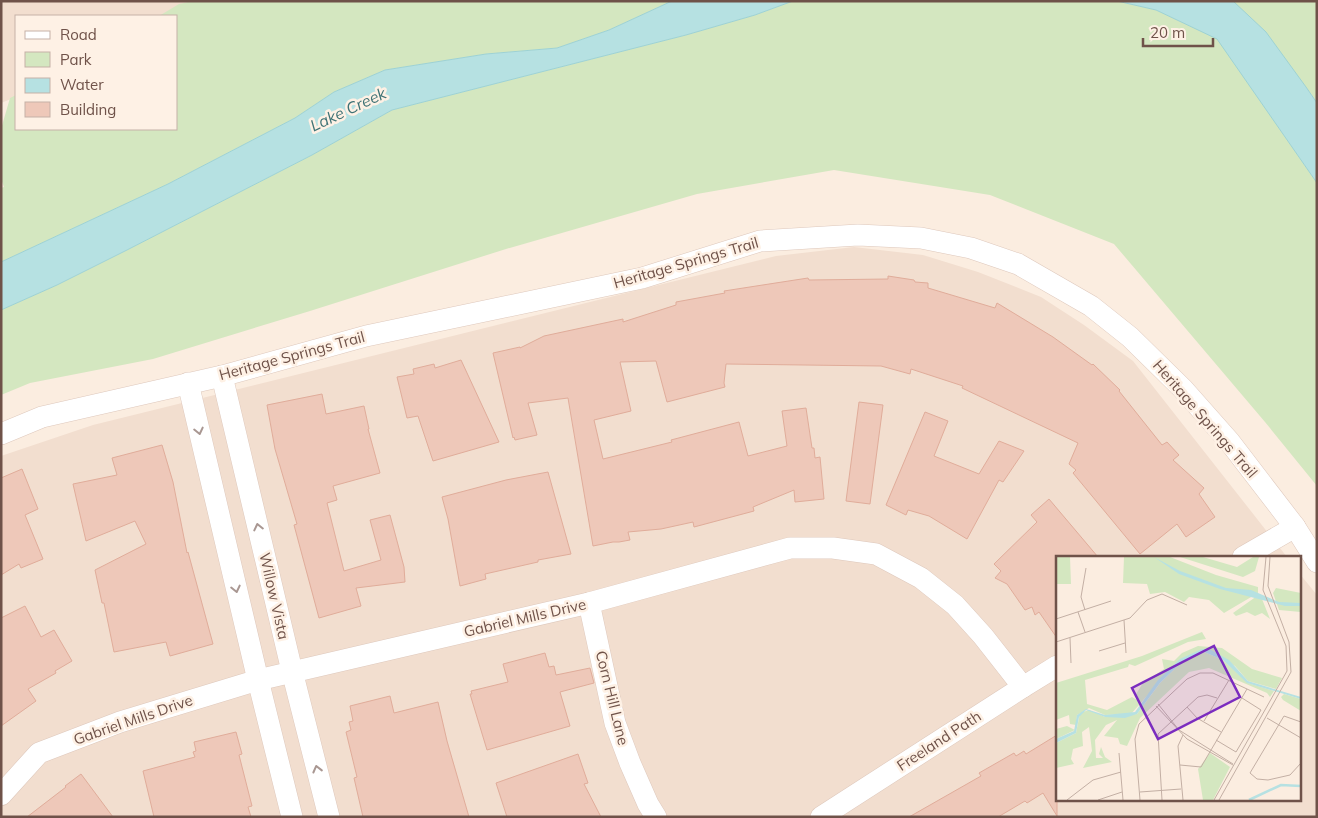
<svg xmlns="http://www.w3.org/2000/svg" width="1318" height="818" viewBox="0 0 1318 818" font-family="Mulish,sans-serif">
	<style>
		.residential { fill: #f2decf }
		.green { fill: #d4e7c0 }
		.water { fill: #b6e1e2; stroke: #9dd2d4 }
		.building { fill: #eec8b9; stroke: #e0ac9a }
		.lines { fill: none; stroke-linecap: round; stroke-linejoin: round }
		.minor-casing { stroke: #dec8bc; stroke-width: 22 }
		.minor { stroke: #fff; stroke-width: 21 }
		.oneway { stroke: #a99792 }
		.labels { text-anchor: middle; stroke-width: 5; stroke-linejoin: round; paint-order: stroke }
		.street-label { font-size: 15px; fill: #6f5249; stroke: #fef1e5 }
		.water-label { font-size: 16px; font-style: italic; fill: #3e7275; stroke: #fef1e5 }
		.inset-river { fill: none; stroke: #b6e1e2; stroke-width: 2.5 }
		.inset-road { fill: none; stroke: #c3afa4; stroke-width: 1 }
		.view { fill: #7b2cbf; fill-opacity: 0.15; stroke: #7b2cbf; stroke-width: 2.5 }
		.inset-edge { fill: none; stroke: #6f5249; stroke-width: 2.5 }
	</style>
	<rect width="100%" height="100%" fill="#fbede0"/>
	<g class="residential">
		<path d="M 1,1 L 304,1 L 176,16 L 16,16 L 16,97 L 1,103 Z"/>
		<path d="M 854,247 L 923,255 L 978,272 L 1041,297 L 1084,325 L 1133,361 L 1287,557 L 1057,557 L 1057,799 L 1299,799 L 1299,573 L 1317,595 L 1317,817 L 1,817 L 1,456 L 93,425 L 776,256 Z"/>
	</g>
	<g class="green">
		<path d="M 193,1 L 672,1 L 609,30 L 557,48 L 486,54 L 385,70 L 334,92 L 295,118 L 168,184 L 1,262 L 1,188 L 4,187 L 1,179 L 1,129 L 10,98 L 16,95 L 16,129 L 176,129 L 176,16 L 159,16 L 179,4 Z"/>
		<path d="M 793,1 L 1117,1 L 1156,10 L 1217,38 L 1317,183 L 1317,486 L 1265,422 L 1114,244 L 990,195 L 834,170 L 697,194 L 506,249 L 310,311 L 153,359 L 30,383 L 1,395 L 1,310 L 57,285 L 127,250 L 312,155 L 392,110 L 686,35 L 755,15 Z"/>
		<path d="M 1233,1 L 1317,2 L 1317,103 L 1306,87 Z"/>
	</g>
	<g class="water">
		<path d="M 672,1 L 793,1 L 755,15 L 686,35 L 392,110 L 312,155 L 127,250 L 57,285 L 1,310 L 1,262 L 168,184 L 295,118 L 334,92 L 385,70 L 486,54 L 557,48 L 609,30 Z"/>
		<path d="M 1117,1 L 1233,1 L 1266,32 L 1306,87 L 1317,103 L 1317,183 L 1217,39 L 1156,10 Z"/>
	</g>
	<g class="building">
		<path d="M 888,276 L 914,280 L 915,282 L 928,283 L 928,288 L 995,308 L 997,303 L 1053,337 L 1092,365 L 1093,364 L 1120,390 L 1119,391 L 1162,445 L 1167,442 L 1179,455 L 1173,460 L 1204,488 L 1199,494 L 1215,517 L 1186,537 L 1177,524 L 1140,554 L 1073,473 L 1076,470 L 1069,464 L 1078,443 L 962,388 L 963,386 L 911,369 L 910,374 L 881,366 L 726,364 L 724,383 L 725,387 L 667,402 L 656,361 L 620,362 L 631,411 L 594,420 L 603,459 L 672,442 L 671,440 L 739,422 L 748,456 L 787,446 L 782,411 L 806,408 L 812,448 L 814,448 L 815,458 L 820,457 L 824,499 L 795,502 L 794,490 L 753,507 L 754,511 L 694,527 L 693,522 L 661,529 L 628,532 L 630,540 L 619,542 L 613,542 L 593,546 L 568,398 L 528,403 L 537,435 L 515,440 L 514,437 L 513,438 L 493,353 L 520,347 L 520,348 L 544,336 L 623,319 L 623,322 L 676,305 L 676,302 L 725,293 L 724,291 L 808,278 L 809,280 L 888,279 Z"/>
		<path d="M 461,360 L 499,442 L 433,461 L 418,416 L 407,418 L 397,377 L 414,374 L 413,369 L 434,364 L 435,368 Z"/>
		<path d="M 322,394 L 326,414 L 364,406 L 369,429 L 368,429 L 380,473 L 333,486 L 337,500 L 327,503 L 344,571 L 381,560 L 370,520 L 390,515 L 404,567 L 405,582 L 356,588 L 361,606 L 319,618 L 294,525 L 297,524 L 275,449 L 267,405 Z"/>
		<path d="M 859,402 L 883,405 L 870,504 L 846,501 Z"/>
		<path d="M 925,412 L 948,421 L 934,456 L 979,474 L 999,441 L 1024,451 L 1003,482 L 999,480 L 967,539 L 929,516 L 908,510 L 906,515 L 886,505 Z"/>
		<path d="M 162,445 L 173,482 L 187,553 L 188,552 L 213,644 L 170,656 L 166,642 L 114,652 L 104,603 L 102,603 L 95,570 L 146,544 L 135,521 L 86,541 L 73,484 L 117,475 L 112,458 Z"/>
		<path d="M 22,469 L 38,509 L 25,515 L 43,559 L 21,568 L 19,564 L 1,575 L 1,478 Z"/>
		<path d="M 548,472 L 571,554 L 538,560 L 538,562 L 485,574 L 486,579 L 460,586 L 448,519 L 442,497 L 506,480 Z"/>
		<path d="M 1049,499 L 1098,557 L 1057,557 L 1057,638 L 1039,612 L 1035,615 L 1032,607 L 1025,610 L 1007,584 L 995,578 L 1001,571 L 994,564 L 1037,522 L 1031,515 Z"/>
		<path d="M 25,606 L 41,637 L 54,630 L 72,661 L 55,671 L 56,673 L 28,689 L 36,701 L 1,726 L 1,618 Z"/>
		<path d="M 545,653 L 549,667 L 554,666 L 556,675 L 590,668 L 594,683 L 560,692 L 570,726 L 487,750 L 470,694 L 472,694 L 471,691 L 508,682 L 503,664 Z"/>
		<path d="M 390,696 L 394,713 L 438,702 L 447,741 L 469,817 L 363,817 L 354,778 L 357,777 L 346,732 L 351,730 L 349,722 L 353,721 L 350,706 Z"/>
		<path d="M 236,732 L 242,754 L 239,755 L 252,806 L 248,807 L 251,817 L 154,817 L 143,771 L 195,757 L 193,752 L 196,751 L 194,742 Z"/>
		<path d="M 1057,735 L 1057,816 L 1043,793 L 1027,803 L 1025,801 L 998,817 L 909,817 L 981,776 L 979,773 L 1014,753 L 1016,756 L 1024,751 L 1026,754 Z"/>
		<path d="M 578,754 L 588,783 L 584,784 L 601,817 L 507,817 L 496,783 Z"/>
		<path d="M 81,774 L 113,817 L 27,817 L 66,787 L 65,786 Z"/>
	</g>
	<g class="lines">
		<defs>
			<g id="minor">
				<path d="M 222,376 L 292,671 L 329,817"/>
				<path d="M 188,383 L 258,680 L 292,817"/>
				<path d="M 1,434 L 42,417 L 222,376 L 366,336 L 642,278 L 760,241 L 858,235 L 921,238 L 971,248 L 1018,264 L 1091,306 L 1130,337 L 1183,389 L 1229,441 L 1295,527 L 1317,562"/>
				<path d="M 1243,557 L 1295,527"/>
				<path d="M 589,603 L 615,723 L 630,763 L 648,804 L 656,817"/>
				<path d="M 1,795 L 39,753 L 120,722 L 258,680 L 589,603 L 790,548 L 833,548 L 876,554 L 921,578 L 955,605 L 983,636 L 1023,687"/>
				<path d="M 821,817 L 1023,687 L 1057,666"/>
			</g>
		</defs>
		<use href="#minor" class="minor-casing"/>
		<use href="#minor" class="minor"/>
	</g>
	<defs><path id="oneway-chevron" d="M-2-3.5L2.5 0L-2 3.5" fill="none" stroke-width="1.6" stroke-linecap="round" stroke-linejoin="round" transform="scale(1.25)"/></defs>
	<g class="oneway">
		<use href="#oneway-chevron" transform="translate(199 431) rotate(77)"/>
		<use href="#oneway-chevron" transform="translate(258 527) rotate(-103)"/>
		<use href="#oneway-chevron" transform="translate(236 589) rotate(77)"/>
		<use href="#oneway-chevron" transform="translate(317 769) rotate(-104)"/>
	</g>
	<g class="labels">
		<g class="street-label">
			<text transform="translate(686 263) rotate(-16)" y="5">Heritage Springs Trail</text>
			<text transform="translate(292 356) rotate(-15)" y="5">Heritage Springs Trail</text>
			<text transform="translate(1205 419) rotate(49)" y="5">Heritage Springs Trail</text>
			<text transform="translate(274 596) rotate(77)" y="5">Willow Vista</text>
			<text transform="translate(525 618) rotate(-13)" y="5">Gabriel Mills Drive</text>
			<text transform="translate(612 698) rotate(76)" y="5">Corn Hill Lane</text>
			<text transform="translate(133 720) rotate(-19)" y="5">Gabriel Mills Drive</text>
			<text transform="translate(939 741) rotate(-33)" y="5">Freeland Path</text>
		</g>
		<g class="water-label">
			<text transform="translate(348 109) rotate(-25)" y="6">Lake Creek</text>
		</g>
	</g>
	<g transform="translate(1056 556)">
		<rect width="245" height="245" fill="#fbede0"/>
		<path d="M 0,1 L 14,1 L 15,28 L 0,28 ZM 68,1 L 114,1 L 160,19 L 202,31 L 202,37 L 168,57 L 153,44 L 133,41 L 128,46 L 109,36 L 94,38 L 91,28 L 67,27 ZM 124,1 L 147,1 L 181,11 L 197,1 L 203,1 L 199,15 L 187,21 ZM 220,32 L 245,37 L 245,56 L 223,54 L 217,37 ZM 201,40 L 206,43 L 214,63 L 206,57 L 199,60 L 191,56 L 180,60 L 177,57 ZM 146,76 L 150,83 L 132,86 L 79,110 L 73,108 L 72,111 L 29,124 L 31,148 L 51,154 L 76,141 L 81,144 L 80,138 L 87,127 L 108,113 L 106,103 L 118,105 L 126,97 L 142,90 L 166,92 L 196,113 L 226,122 L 220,133 L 192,125 L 179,110 L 151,93 L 119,108 L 75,158 L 49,159 L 33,152 L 21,159 L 20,169 L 14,168 L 13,159 L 0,164 L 0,127 L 86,100 ZM 148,96 L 167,104 L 192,127 L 218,135 L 214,141 L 211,137 L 153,112 L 133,116 L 84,162 L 71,190 L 64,188 L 62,182 L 48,180 L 61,164 L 50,169 L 39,184 L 40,202 L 47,202 L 43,198 L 45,191 L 49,201 L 56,206 L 27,212 L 36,195 L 33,171 L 26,176 L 27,190 L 17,193 L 15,203 L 18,208 L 0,212 L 0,187 L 20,177 L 24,157 L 33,154 L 49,161 L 81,158 L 104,127 L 127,105 ZM 228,138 L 245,143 L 245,155 L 227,144 L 225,141 ZM 11,170 L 19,174 L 0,183 L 0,173 ZM 154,197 L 174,211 L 157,244 L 147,244 L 142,213 Z" fill="#d4e7c0"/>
		<path d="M 98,1 L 124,15 L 170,32 L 195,34 L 223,46 L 245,47 L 245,50 L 229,50 L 164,33 L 123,18 ZM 146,93 L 155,94 L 173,104 L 192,125 L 245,141 L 245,143 L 191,127 L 167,104 L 148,96 L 127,105 L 104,127 L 81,158 L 69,162 L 49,161 L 30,154 L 23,161 L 20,177 L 0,187 L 0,183 L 18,175 L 21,159 L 30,153 L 49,159 L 79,156 L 102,124 L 124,103 Z" fill="#b6e1e2"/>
		<path class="inset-river" d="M 193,244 L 225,229 L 245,230"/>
		<path class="inset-road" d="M 29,54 L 25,41 L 30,12M 22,56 L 29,76M 0,63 L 55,45M 68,64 L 70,97M 14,82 L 15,107M 0,86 L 74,62 L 91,44 L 106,38 L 131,49M 43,95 L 69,87M 102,148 L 123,174 L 177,208M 100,150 L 131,183 L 177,209M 131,151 L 141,162 L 165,176M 211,162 L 245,182M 148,165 L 173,124M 245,166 L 228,160 L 194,217 L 201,223 L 212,224 L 234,219 L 245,207M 160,184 L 180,196 L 205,154 L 186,142M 63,197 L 67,244M 124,209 L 145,211 L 191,133M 84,236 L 125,233M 11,244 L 37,224 L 65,216M 42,244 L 66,236M 84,244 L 79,183 L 83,168 L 131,123 L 144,117 L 157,117 L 208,141M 106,244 L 102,178 L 142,141 L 151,139 L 161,142M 127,244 L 122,190 L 127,179M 158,244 L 231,115 L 230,90 L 207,34 L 210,1M 163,244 L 235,116 L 233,86 L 212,30 L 214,1"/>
		<path class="view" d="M 158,90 L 184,141 L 102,183 L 76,132 Z"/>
		<rect width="245" height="245" class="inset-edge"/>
	</g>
	<rect width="1318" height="818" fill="none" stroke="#6f5249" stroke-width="5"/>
	<rect x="15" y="15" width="162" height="115" fill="#fef1e5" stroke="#c5b1a7"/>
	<rect x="25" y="31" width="25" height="8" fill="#ffffff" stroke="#c5b1a7"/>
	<text x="60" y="40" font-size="15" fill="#6f5249">Road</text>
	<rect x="25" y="52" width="25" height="15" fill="#d4e7c0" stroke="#c5b1a7"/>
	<text x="60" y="65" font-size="15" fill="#6f5249">Park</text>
	<rect x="25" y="78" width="25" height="15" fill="#b6e1e2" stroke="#c5b1a7"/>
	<text x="60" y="90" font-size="15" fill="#6f5249">Water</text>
	<rect x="25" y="102" width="25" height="15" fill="#eec8b9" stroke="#c5b1a7"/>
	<text x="60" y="115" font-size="15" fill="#6f5249">Building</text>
	<path d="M1143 38v8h70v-8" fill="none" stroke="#6f5249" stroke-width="2.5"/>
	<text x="1150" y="38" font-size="15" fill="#6f5249" stroke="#fef1e5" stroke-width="4" paint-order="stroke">20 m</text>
</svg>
